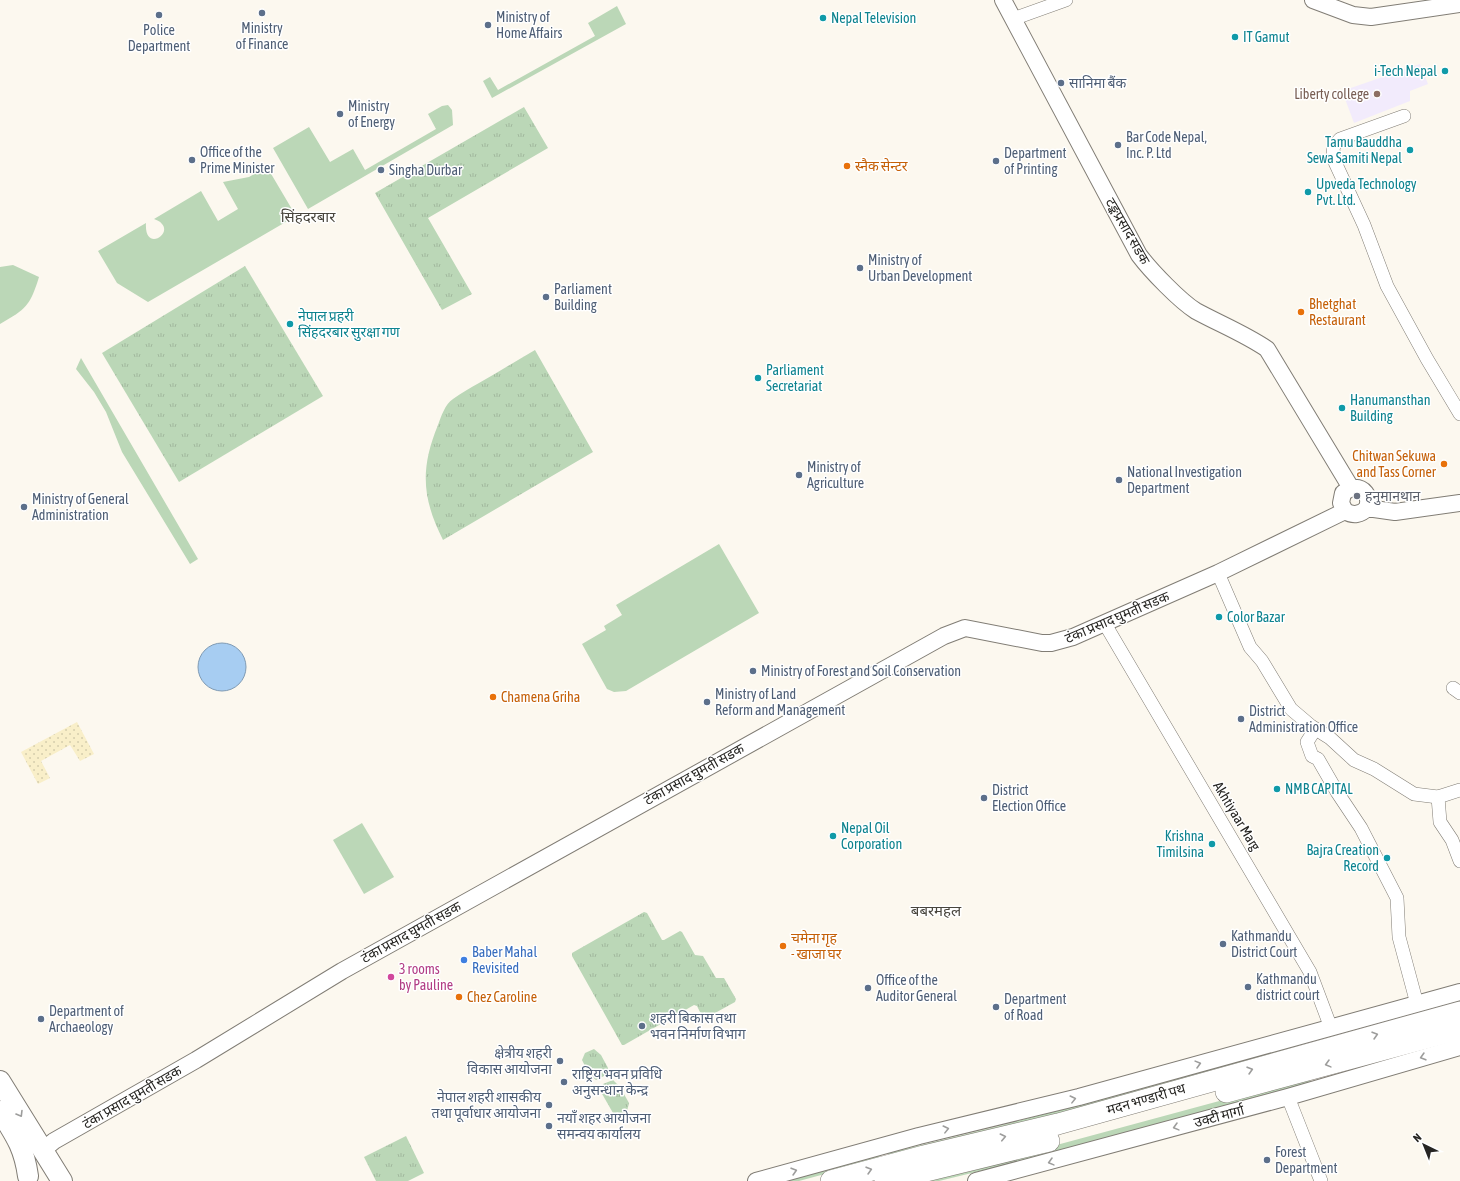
<svg xmlns="http://www.w3.org/2000/svg" width="1460" height="1181" viewBox="0 0 1460 1181" font-family="'Asap Condensed','Noto Sans Devanagari',sans-serif">
	<style>
		.education { fill: #f2ebfc }
		.grass { fill: #bbd7b7 }
		.sand { fill: url(#sand-dots) }
		.park { fill: url(#park-tufts) }
		.water { fill: #a7cdf2; stroke: #809bb4 }
		.lines { fill: none; stroke-linecap: round; stroke-linejoin: round }
		.minor-casing { stroke: #817d75; stroke-width: 14 }
		.tertiary-casing { stroke: #817d75; stroke-width: 18 }
		.primary-casing { stroke: #817d75; stroke-width: 22 }
		.trunk-casing { stroke: #817d75; stroke-width: 22 }
		.minor { stroke: #fff; stroke-width: 13 }
		.tertiary { stroke: #fff; stroke-width: 16 }
		.primary { stroke: #fff; stroke-width: 20 }
		.trunk { stroke: #fff; stroke-width: 21 }
		.oneway { stroke: #9d9d9c }
		.service-dot { fill: #5c6f8a; stroke: #fff; stroke-width: 1.5 }
		.culture-dot { fill: #0f9aa8; stroke: #fff; stroke-width: 1.5 }
		.education-dot { fill: #8d6e63; stroke: #fff; stroke-width: 1.5 }
		.food-dot { fill: #e8710a; stroke: #fff; stroke-width: 1.5 }
		.worship-dot { fill: #6b7280; stroke: #fff; stroke-width: 1.5 }
		.shop-dot { fill: #3f7fe0; stroke: #fff; stroke-width: 1.5 }
		.hotel-dot { fill: #d1479c; stroke: #fff; stroke-width: 1.5 }
		.labels { text-anchor: middle; stroke-width: 3; stroke-linejoin: round; paint-order: stroke }
		.service-label { font-size: 14px; fill: #4e5e75; stroke: #fff; text-anchor: start }
		.culture-label { font-size: 14px; fill: #0d838f; stroke: #fff; text-anchor: start }
		.education-label { font-size: 14px; fill: #785e54; stroke: #fff; text-anchor: end }
		.food-label { font-size: 14px; fill: #c56008; stroke: #fff; text-anchor: start }
		.street-label { font-size: 14px; fill: #262522; stroke: #fff }
		.worship-label { font-size: 14px; fill: #5b616d; stroke: #fff; text-anchor: start }
		.shop-label { font-size: 14px; fill: #366cbe; stroke: #fff; text-anchor: start }
		.hotel-label { font-size: 14px; fill: #b23c85; stroke: #fff; text-anchor: start }
		.neighbourhood-label { font-size: 15px; fill: #48453d; stroke: #fff }
	</style>
	<defs>
		<pattern id="sand-dots" width="8" height="8" patternUnits="userSpaceOnUse"><rect width="8" height="8" fill="#f9efc9"/><path d="M2 2h.1M6 6h.1" fill="none" stroke="#d5cdac" stroke-width="1.8" stroke-linecap="round"/></pattern>
		<pattern id="park-tufts" width="24" height="20" patternUnits="userSpaceOnUse"><rect width="24" height="20" fill="#bbd7b7"/><path d="M3 7l-1-3M5 7V3M7 7l1-3M15 17l-1-3M17 17v-4M19 17l1-3" fill="none" stroke="#a1b89d"/></pattern>
	</defs>
	<rect width="100%" height="100%" fill="#fcf8ef"/>
	<path class="education" d="M 1420,64 L 1428,84 L 1410,91 L 1410,101 L 1354,123 L 1344,96 L 1345,90 Z"/>
	<g class="grass">
		<path d="M 617,6 L 626,24 L 492,98 L 483,81 L 490,77 L 498,90 L 595,36 L 588,23 Z"/>
		<path d="M 448,105 L 452,110 L 453,125 L 308,209 L 273,148 L 309,127 L 330,162 L 353,149 L 365,170 L 436,129 L 428,114 L 442,106 Z"/>
		<path d="M 267,167 L 296,216 L 148,302 L 117,283 L 98,251 L 146,223 C 144,252 172,235 162,224 C 160,221 156,220 154,219 L 201,191 L 218,221 L 238,209 L 223,182 L 249,177 Z"/>
		<path d="M 13,265 L 39,277 C 30,306 26,309 0,324 L 0,267 Z"/>
		<path d="M 81,358 L 198,559 L 190,564 L 122,452 L 106,412 L 94,392 L 76,369 Z"/>
		<path d="M 719,544 L 759,613 L 626,691 L 614,692 L 607,689 L 582,644 L 606,630 L 604,626 L 622,615 L 616,605 Z"/>
		<path d="M 362,823 L 394,877 L 364,894 L 333,840 Z"/>
		<path d="M 1299,1045 L 1300,1048 L 1004,1128 L 889,1157 L 888,1153 L 1003,1125 Z"/>
		<path d="M 1308,1077 L 1310,1082 L 1029,1159 L 939,1181 L 915,1181 L 1027,1153 Z"/>
		<path d="M 879,1155 L 880,1159 L 799,1181 L 785,1181 Z"/>
	</g>
	<path class="sand" d="M 77,722 L 94,754 L 80,761 L 70,745 L 41,761 L 50,778 L 38,784 L 21,752 Z"/>
	<g class="park">
		<path d="M 524,107 L 548,148 L 428,218 L 472,294 L 442,310 L 375,193 Z"/>
		<path d="M 245,266 L 323,396 L 179,482 L 102,353 Z"/>
		<path d="M 535,350 L 593,452 L 443,540 C 422,498 420,469 438,425 C 441,417 445,404 453,399 C 461,393 470,388 479,383 C 498,372 516,361 535,350 Z"/>
		<path d="M 644,912 L 647,913 L 662,940 L 664,940 L 680,931 L 682,932 L 695,955 L 703,956 L 716,978 L 724,978 L 736,999 L 735,1002 L 706,1018 L 703,1018 L 697,1006 L 694,1005 L 624,1045 L 622,1045 L 572,956 L 572,953 Z"/>
		<path d="M 594,1049 L 601,1055 L 608,1068 L 606,1075 L 596,1080 L 589,1074 L 582,1060 L 585,1053 Z"/>
		<path d="M 613,1080 L 620,1087 L 629,1103 L 627,1111 L 620,1115 L 613,1113 L 601,1092 L 603,1084 Z"/>
		<path d="M 406,1136 L 424,1173 L 408,1181 L 376,1181 L 364,1157 Z"/>
	</g>
	<circle class="water" cx="222" cy="667" r="24"/>
	<g class="lines">
		<defs>
			<g id="minor">
				<path d="M 1013,19 L 1066,0"/>
				<path d="M 1404,116 L 1340,139 L 1333,147 L 1334,160 L 1364,225 L 1387,286 L 1427,359 L 1460,414"/>
				<path d="M 1218,573 L 1250,647 L 1262,661 L 1291,709 L 1311,726 L 1330,738 L 1354,760 L 1374,769 L 1414,794 L 1438,797 L 1460,790"/>
				<path d="M 1105,624 L 1310,972 L 1331,1028"/>
				<path d="M 1453,688 L 1460,693"/>
				<path d="M 1306,723 L 1314,731 L 1307,742 L 1312,756 L 1318,759 L 1337,792 L 1361,828 L 1397,898 L 1399,937 L 1417,1004"/>
				<path d="M 1438,797 L 1440,822 L 1452,840 L 1460,861"/>
				<path d="M 1288,1097 L 1321,1181"/>
			</g>
			<g id="tertiary">
				<path d="M 1003,0 L 1139,255 C 1151,271 1180,301 1196,311 C 1220,324 1245,334 1267,349 L 1351,488 C 1364,486 1371,496 1367,508"/>
				<path d="M 1313,0 L 1353,15 L 1371,17 L 1460,4"/>
				<path d="M 1351,488 L 1343,493 L 1341,503 L 1345,511 C 1353,516 1361,515 1367,508 L 1395,512 L 1460,503"/>
				<path d="M 43,1150 L 54,1141 L 196,1060 L 342,971 L 944,636 L 965,628 L 1042,643 L 1051,643 L 1073,637 L 1218,573 L 1345,511"/>
				<path d="M 756,1181 L 919,1136 L 1079,1097 L 1460,992"/>
				<path d="M 976,1181 L 1288,1097 L 1460,1047"/>
			</g>
			<g id="primary">
				<path d="M 0,1081 L 62,1181"/>
				<path d="M 0,1111 C 15,1135 24,1147 28,1176"/>
			</g>
			<g id="trunk">
				<path d="M 1226,1092 L 1460,1029"/>
				<path d="M 831,1181 L 924,1156 L 1058,1124 L 1460,1012"/>
				<path d="M 885,1181 L 1049,1141"/>
			</g>
		</defs>
		<use href="#minor" class="minor-casing"/>
		<use href="#tertiary" class="tertiary-casing"/>
		<use href="#primary" class="primary-casing"/>
		<use href="#trunk" class="trunk-casing"/>
		<use href="#minor" class="minor"/>
		<use href="#tertiary" class="tertiary"/>
		<use href="#primary" class="primary"/>
		<use href="#trunk" class="trunk"/>
	</g>
	<defs><path id="oneway-chevron" d="M-2-3.5L2.5 0L-2 3.5" fill="none" stroke-width="1.6" stroke-linecap="round" stroke-linejoin="round"/></defs>
	<g class="oneway">
		<use href="#oneway-chevron" transform="translate(1375 1035) rotate(-16)"/>
		<use href="#oneway-chevron" transform="translate(1423 1057) rotate(164)"/>
		<use href="#oneway-chevron" transform="translate(1198 1064) rotate(-15)"/>
		<use href="#oneway-chevron" transform="translate(1328 1064) rotate(165)"/>
		<use href="#oneway-chevron" transform="translate(1250 1070) rotate(-16)"/>
		<use href="#oneway-chevron" transform="translate(1073 1099) rotate(-14)"/>
		<use href="#oneway-chevron" transform="translate(20 1114) rotate(59)"/>
		<use href="#oneway-chevron" transform="translate(1176 1127) rotate(165)"/>
		<use href="#oneway-chevron" transform="translate(946 1129) rotate(-14)"/>
		<use href="#oneway-chevron" transform="translate(1003 1137) rotate(-13)"/>
		<use href="#oneway-chevron" transform="translate(1051 1162) rotate(165)"/>
		<use href="#oneway-chevron" transform="translate(869 1170) rotate(-16)"/>
		<use href="#oneway-chevron" transform="translate(794 1171) rotate(-16)"/>
	</g>
	<g class="service-dot">
		<circle cx="262" cy="13" r="4"/>
		<circle cx="159" cy="15" r="4"/>
		<circle cx="488" cy="25" r="4"/>
		<circle cx="1061" cy="83" r="4"/>
		<circle cx="340" cy="114" r="4"/>
		<circle cx="1118" cy="145" r="4"/>
		<circle cx="192" cy="160" r="4"/>
		<circle cx="996" cy="161" r="4"/>
		<circle cx="381" cy="170" r="4"/>
		<circle cx="860" cy="268" r="4"/>
		<circle cx="546" cy="297" r="4"/>
		<circle cx="799" cy="475" r="4"/>
		<circle cx="1119" cy="480" r="4"/>
		<circle cx="24" cy="507" r="4"/>
		<circle cx="753" cy="671" r="4"/>
		<circle cx="707" cy="702" r="4"/>
		<circle cx="1241" cy="719" r="4"/>
		<circle cx="984" cy="798" r="4"/>
		<circle cx="1223" cy="944" r="4"/>
		<circle cx="1248" cy="987" r="4"/>
		<circle cx="868" cy="988" r="4"/>
		<circle cx="996" cy="1007" r="4"/>
		<circle cx="41" cy="1019" r="4"/>
		<circle cx="642" cy="1026" r="4"/>
		<circle cx="560" cy="1061" r="4"/>
		<circle cx="564" cy="1082" r="4"/>
		<circle cx="549" cy="1105" r="4"/>
		<circle cx="549" cy="1126" r="4"/>
		<circle cx="1267" cy="1160" r="4"/>
	</g>
	<g class="culture-dot">
		<circle cx="823" cy="18" r="4"/>
		<circle cx="1235" cy="37" r="4"/>
		<circle cx="1445" cy="71" r="4"/>
		<circle cx="1410" cy="150" r="4"/>
		<circle cx="1308" cy="192" r="4"/>
		<circle cx="290" cy="324" r="4"/>
		<circle cx="758" cy="378" r="4"/>
		<circle cx="1342" cy="408" r="4"/>
		<circle cx="1219" cy="617" r="4"/>
		<circle cx="1277" cy="789" r="4"/>
		<circle cx="833" cy="836" r="4"/>
		<circle cx="1212" cy="844" r="4"/>
		<circle cx="1387" cy="858" r="4"/>
	</g>
	<circle class="education-dot" cx="1377" cy="94" r="4"/>
	<g class="food-dot">
		<circle cx="847" cy="166" r="4"/>
		<circle cx="1301" cy="312" r="4"/>
		<circle cx="1444" cy="464" r="4"/>
		<circle cx="493" cy="697" r="4"/>
		<circle cx="783" cy="946" r="4"/>
		<circle cx="459" cy="997" r="4"/>
	</g>
	<circle class="worship-dot" cx="1357" cy="496" r="4"/>
	<circle class="shop-dot" cx="464" cy="960" r="4"/>
	<circle class="hotel-dot" cx="391" cy="977" r="4"/>
	<g class="labels">
		<g class="service-label">
			<text x="496" y="22">Ministry of<tspan x="496" dy="16">Home Affairs</tspan></text>
			<text x="262" y="33" text-anchor="middle">Ministry<tspan x="262" dy="16">of Finance</tspan></text>
			<text x="159" y="35" text-anchor="middle">Police<tspan x="159" dy="16">Department</tspan></text>
			<text x="1069" y="88">सानिमा बैंक</text>
			<text x="348" y="111">Ministry<tspan x="348" dy="16">of Energy</tspan></text>
			<text x="1126" y="142">Bar Code Nepal,<tspan x="1126" dy="16">Inc. P. Ltd</tspan></text>
			<text x="200" y="157">Office of the<tspan x="200" dy="16">Prime Minister</tspan></text>
			<text x="1004" y="158">Department<tspan x="1004" dy="16">of Printing</tspan></text>
			<text x="389" y="175">Singha Durbar</text>
			<text x="868" y="265">Ministry of<tspan x="868" dy="16">Urban Development</tspan></text>
			<text x="554" y="294">Parliament<tspan x="554" dy="16">Building</tspan></text>
			<text x="807" y="472">Ministry of<tspan x="807" dy="16">Agriculture</tspan></text>
			<text x="1127" y="477">National Investigation<tspan x="1127" dy="16">Department</tspan></text>
			<text x="32" y="504">Ministry of General<tspan x="32" dy="16">Administration</tspan></text>
			<text x="761" y="676">Ministry of Forest and Soil Conservation</text>
			<text x="715" y="699">Ministry of Land<tspan x="715" dy="16">Reform and Management</tspan></text>
			<text x="1249" y="716">District<tspan x="1249" dy="16">Administration Office</tspan></text>
			<text x="992" y="795">District<tspan x="992" dy="16">Election Office</tspan></text>
			<text x="1231" y="941">Kathmandu<tspan x="1231" dy="16">District Court</tspan></text>
			<text x="1256" y="984">Kathmandu<tspan x="1256" dy="16">district court</tspan></text>
			<text x="876" y="985">Office of the<tspan x="876" dy="16">Auditor General</tspan></text>
			<text x="1004" y="1004">Department<tspan x="1004" dy="16">of Road</tspan></text>
			<text x="49" y="1016">Department of<tspan x="49" dy="16">Archaeology</tspan></text>
			<text x="650" y="1023">शहरी बिकास तथा<tspan x="650" dy="16">भवन निर्माण विभाग</tspan></text>
			<text x="552" y="1058" text-anchor="end">क्षेत्रीय शहरी<tspan x="552" dy="16">विकास आयोजना</tspan></text>
			<text x="572" y="1079">राष्ट्रिय भवन प्रविधि<tspan x="572" dy="16">अनुसन्धान केन्द्र</tspan></text>
			<text x="541" y="1102" text-anchor="end">नेपाल शहरी शासकीय<tspan x="541" dy="16">तथा पूर्वाधार आयोजना</tspan></text>
			<text x="557" y="1123">नयाँ शहर आयोजना<tspan x="557" dy="16">समन्वय कार्यालय</tspan></text>
			<text x="1275" y="1157">Forest<tspan x="1275" dy="16">Department</tspan></text>
		</g>
		<g class="culture-label">
			<text x="831" y="23">Nepal Television</text>
			<text x="1243" y="42">IT Gamut</text>
			<text x="1437" y="76" text-anchor="end">i-Tech Nepal</text>
			<text x="1402" y="147" text-anchor="end">Tamu Bauddha<tspan x="1402" dy="16">Sewa Samiti Nepal</tspan></text>
			<text x="1316" y="189">Upveda Technology<tspan x="1316" dy="16">Pvt. Ltd.</tspan></text>
			<text x="298" y="321">नेपाल प्रहरी<tspan x="298" dy="16">सिंहदरबार सुरक्षा गण</tspan></text>
			<text x="766" y="375">Parliament<tspan x="766" dy="16">Secretariat</tspan></text>
			<text x="1350" y="405">Hanumansthan<tspan x="1350" dy="16">Building</tspan></text>
			<text x="1227" y="622">Color Bazar</text>
			<text x="1285" y="794">NMB CAPITAL</text>
			<text x="841" y="833">Nepal Oil<tspan x="841" dy="16">Corporation</tspan></text>
			<text x="1204" y="841" text-anchor="end">Krishna<tspan x="1204" dy="16">Timilsina</tspan></text>
			<text x="1379" y="855" text-anchor="end">Bajra Creation<tspan x="1379" dy="16">Record</tspan></text>
		</g>
		<g class="education-label">
			<text x="1369" y="99">Liberty college</text>
		</g>
		<g class="food-label">
			<text x="855" y="171">स्नैक सेन्टर</text>
			<text x="1309" y="309">Bhetghat<tspan x="1309" dy="16">Restaurant</tspan></text>
			<text x="1436" y="461" text-anchor="end">Chitwan Sekuwa<tspan x="1436" dy="16">and Tass Corner</tspan></text>
			<text x="501" y="702">Chamena Griha</text>
			<text x="791" y="943">चमेना गृह<tspan x="791" dy="16">- खाजा घर</tspan></text>
			<text x="467" y="1002">Chez Caroline</text>
		</g>
		<g class="street-label">
			<text transform="translate(1128 231) rotate(60)" y="5">टङ्कप्रसाद सडक</text>
			<text transform="translate(1117 617) rotate(-23)" y="5">टंका प्रसाद घुमती सडक</text>
			<text transform="translate(694 774) rotate(-29)" y="5">टंका प्रसाद घुमती सडक</text>
			<text transform="translate(1237 816) rotate(59)" y="5">Akhtiyaar Marg</text>
			<text transform="translate(411 932) rotate(-29)" y="5">टंका प्रसाद घुमती सडक</text>
			<text transform="translate(132 1097) rotate(-30)" y="5">टंका प्रसाद घुमती सडक</text>
			<text transform="translate(1146 1099) rotate(-16)" y="5">मदन भण्डारी पथ</text>
			<text transform="translate(1219 1116) rotate(-15)" y="5">उक्टी मार्गा</text>
		</g>
		<g class="worship-label">
			<text x="1365" y="501">हनुमानथान</text>
		</g>
		<g class="shop-label">
			<text x="472" y="957">Baber Mahal<tspan x="472" dy="16">Revisited</tspan></text>
		</g>
		<g class="hotel-label">
			<text x="399" y="974">3 rooms<tspan x="399" dy="16">by Pauline</tspan></text>
		</g>
		<g class="neighbourhood-label">
			<text x="308" y="222">सिंहदरबार</text>
			<text x="936" y="916">बबरमहल</text>
		</g>
	</g>
	<g transform="translate(1424 1145) rotate(317)" stroke="#ffffff" stroke-width="3" paint-order="stroke">
	<path d="M0-3L7 15L0 10L-7 15Z" fill="#262522"/>
	<text y="-6" font-size="11" font-weight="bold" text-anchor="middle" fill="#262522">N</text>
	</g>
</svg>
